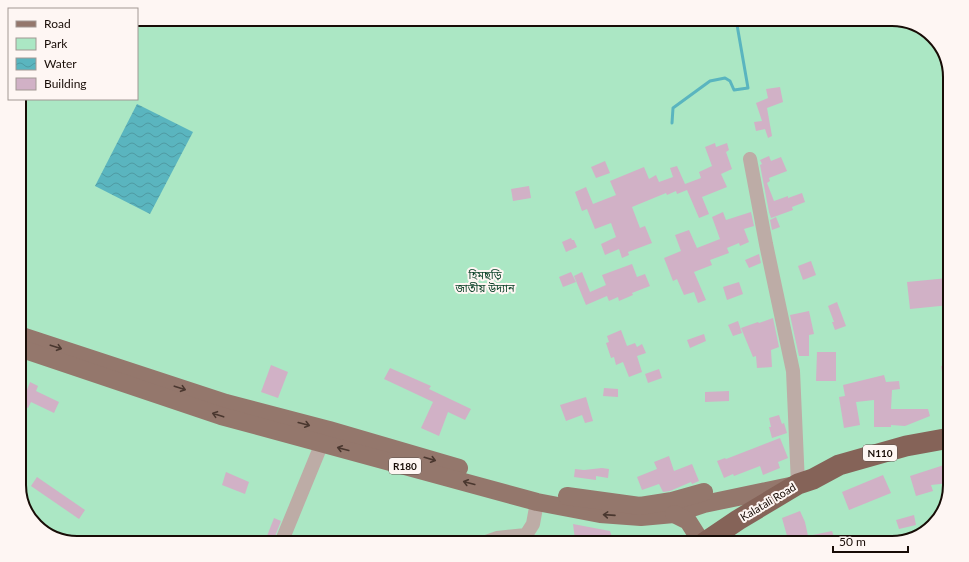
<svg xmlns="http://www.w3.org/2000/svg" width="969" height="562" viewBox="0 0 969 562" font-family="Lato,'Noto Sans Bengali',sans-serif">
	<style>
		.park { fill: #abe7c4 }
		.water { fill: url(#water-waves) }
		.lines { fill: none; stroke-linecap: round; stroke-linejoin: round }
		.stream { stroke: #5ab5bf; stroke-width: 3 }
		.building { fill: #d1b1c6 }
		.minor { stroke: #bdaca6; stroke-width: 14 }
		.major { stroke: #94776c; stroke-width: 18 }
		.highway { stroke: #856358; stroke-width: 21 }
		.oneway { stroke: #4a372f }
		.labels { text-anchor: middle; stroke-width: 4; stroke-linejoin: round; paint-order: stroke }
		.shield { fill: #fef6f3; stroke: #5d524d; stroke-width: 1 }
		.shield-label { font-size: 10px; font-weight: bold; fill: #180c06 }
		.park-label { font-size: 11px; fill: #0c4229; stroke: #fef6f3 }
		.street-label { font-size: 11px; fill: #180c06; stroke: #fef6f3 }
		.rim { fill: none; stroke: #180c06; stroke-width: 2 }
	</style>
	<defs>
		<pattern id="water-waves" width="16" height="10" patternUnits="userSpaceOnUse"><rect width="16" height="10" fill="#5ab5bf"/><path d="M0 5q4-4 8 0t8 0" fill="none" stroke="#4e9aa3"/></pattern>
	</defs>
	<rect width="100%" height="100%" fill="#fce6db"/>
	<path class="park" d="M 137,19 L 892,19 L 921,27 L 942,48 L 950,73 L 950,485 L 942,514 L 921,535 L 892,543 L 77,543 L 48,535 L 29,517 L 19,489 L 19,99 L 137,99 Z"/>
	<path class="water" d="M 137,104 L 193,132 L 150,214 L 95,186 Z"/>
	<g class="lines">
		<path class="stream" d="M 672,123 L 673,108 L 710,81 L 725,78 L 730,81 L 734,90 L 748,88 L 736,19"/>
	</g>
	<g class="building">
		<path d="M 780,87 L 783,102 L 767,108 L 772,136 L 768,138 L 765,129 L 756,131 L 754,122 L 762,121 L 756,103 L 768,98 L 766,89 Z"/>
		<path d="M 715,143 L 716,147 L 727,143 L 729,150 L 726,152 L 732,169 L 721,174 L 727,187 L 702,197 L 709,214 L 699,218 L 687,190 L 677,194 L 676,191 L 667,195 L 666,193 L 632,207 L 640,228 L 645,226 L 652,243 L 628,252 L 629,255 L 622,258 L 619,249 L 605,255 L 601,244 L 616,237 L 611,223 L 595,229 L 587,209 L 582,211 L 575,192 L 586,187 L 593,204 L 616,195 L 610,181 L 644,167 L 649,179 L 656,175 L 659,182 L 673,177 L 670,168 L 677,166 L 685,184 L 701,178 L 699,172 L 712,166 L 705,147 Z"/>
		<path d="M 769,156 L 771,161 L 781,157 L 787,171 L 769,178 L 770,181 L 767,183 L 774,201 L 788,196 L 788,198 L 802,193 L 805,202 L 792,207 L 793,210 L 771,218 L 769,212 L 760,165 L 762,164 L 760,160 Z"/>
		<path d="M 605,161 L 610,173 L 596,178 L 591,167 Z"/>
		<path d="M 529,186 L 531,198 L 513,201 L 511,189 Z"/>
		<path d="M 723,212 L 726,220 L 751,212 L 754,226 L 744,229 L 749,242 L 740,246 L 739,243 L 727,248 L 729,253 L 710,260 L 712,265 L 694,272 L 706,300 L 698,303 L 694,292 L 684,295 L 677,279 L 673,281 L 664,258 L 681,251 L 675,235 L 689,230 L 697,248 L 720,239 L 712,217 Z"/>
		<path d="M 776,217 L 780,227 L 772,230 L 770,220 Z"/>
		<path d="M 571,238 L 572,240 L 574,240 L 577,247 L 566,252 L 562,242 Z"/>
		<path d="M 759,254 L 761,263 L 749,268 L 745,260 Z"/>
		<path d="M 811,261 L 816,275 L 803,280 L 798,266 Z"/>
		<path d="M 632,264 L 637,277 L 645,274 L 650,286 L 632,293 L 633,295 L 619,301 L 618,297 L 609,301 L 607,296 L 586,305 L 574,276 L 582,272 L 590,292 L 606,285 L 602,275 Z"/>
		<path d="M 571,272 L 576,282 L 563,287 L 559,277 Z"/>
		<path d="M 948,278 L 950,305 L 910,309 L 907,282 Z"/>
		<path d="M 739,282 L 743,294 L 727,300 L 723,287 Z"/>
		<path d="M 837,302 L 846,326 L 835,330 L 832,322 L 834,322 L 828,306 Z"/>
		<path d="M 809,311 L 814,334 L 809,335 L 809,356 L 799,356 L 790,315 Z"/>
		<path d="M 773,318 L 779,347 L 771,350 L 772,367 L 757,368 L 756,356 L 753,357 L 741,328 L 758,322 L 759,323 Z"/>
		<path d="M 738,321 L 742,333 L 733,336 L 728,325 Z"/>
		<path d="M 621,330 L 627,346 L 635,343 L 637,347 L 642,344 L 646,353 L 637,356 L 642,372 L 629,377 L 623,362 L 616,365 L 614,357 L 611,358 L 606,343 L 609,342 L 607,336 Z"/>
		<path d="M 704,334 L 706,341 L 690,348 L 687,340 Z"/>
		<path d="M 817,352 L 836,352 L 836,381 L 816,381 Z"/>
		<path d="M 271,365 L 288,372 L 278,398 L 261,392 Z"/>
		<path d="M 950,365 L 950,377 L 943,378 L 941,366 Z"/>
		<path d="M 390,368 L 431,386 L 429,389 L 471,409 L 465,420 L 448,412 L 439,436 L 421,428 L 433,402 L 384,379 Z"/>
		<path d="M 659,369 L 662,378 L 648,383 L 645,374 Z"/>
		<path d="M 884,375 L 886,382 L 899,381 L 900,389 L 892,390 L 891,409 L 928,409 L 930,416 L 905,426 L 891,425 L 891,427 L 874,427 L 874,400 L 856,402 L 860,425 L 844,428 L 839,397 L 845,396 L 843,385 Z"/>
		<path d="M 30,382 L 38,386 L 36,391 L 59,402 L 54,413 L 31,402 L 28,408 L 21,405 Z"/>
		<path d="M 604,388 L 618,389 L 618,397 L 603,396 Z"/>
		<path d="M 729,391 L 729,401 L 705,402 L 705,392 Z"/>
		<path d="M 586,397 L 593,421 L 585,423 L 582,415 L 566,421 L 560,405 Z"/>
		<path d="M 779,415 L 782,424 L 784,423 L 787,433 L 772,438 L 769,427 L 771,427 L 769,418 Z"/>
		<path d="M 780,438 L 788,458 L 778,462 L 780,468 L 763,475 L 760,466 L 734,476 L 733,474 L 724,478 L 717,461 L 725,458 L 726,459 Z"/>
		<path d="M 669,456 L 674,471 L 692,464 L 699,481 L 692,484 L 691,482 L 670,491 L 663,492 L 659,484 L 642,490 L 637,477 L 657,469 L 654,462 Z"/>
		<path d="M 944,465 L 945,469 L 950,469 L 950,483 L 931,485 L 933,491 L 916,496 L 910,476 Z"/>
		<path d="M 602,468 L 609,469 L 608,478 L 596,476 L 596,480 L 574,477 L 575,469 L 584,470 Z"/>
		<path d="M 226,472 L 249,482 L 245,494 L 222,485 Z"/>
		<path d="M 883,475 L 891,493 L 849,510 L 842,492 Z"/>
		<path d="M 37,477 L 85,510 L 79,519 L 31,486 Z"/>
		<path d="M 800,511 L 805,522 L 808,536 L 832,531 L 836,543 L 789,543 L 782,518 Z"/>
		<path d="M 914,515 L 916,525 L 899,529 L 896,520 Z"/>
		<path d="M 274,518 L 281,521 L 274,539 L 267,536 Z"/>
		<path d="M 573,524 L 610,531 L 614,543 L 589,543 L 575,540 Z"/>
	</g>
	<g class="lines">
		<g class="minor">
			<path d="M 750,159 L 766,244 L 793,371 L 798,484"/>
			<path d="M 281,543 L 322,443"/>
			<path d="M 483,543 L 497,538 L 526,535 L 533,524 L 537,502"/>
		</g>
		<g class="major">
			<path d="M 19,335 L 226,403 L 329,430 L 459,468"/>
			<path d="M 19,348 L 221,416 L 537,502 L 600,514 L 641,517 L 674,514 L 704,504 L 790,486"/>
			<path d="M 567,496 L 640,506 L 672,501 L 704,492"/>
			<path d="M 674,514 L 688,521 L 702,543"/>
		</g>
		<path class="highway" d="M 704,543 L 738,520 L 798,484 L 813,479 L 839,465 L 906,446 L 950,438"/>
	</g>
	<defs><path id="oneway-shaft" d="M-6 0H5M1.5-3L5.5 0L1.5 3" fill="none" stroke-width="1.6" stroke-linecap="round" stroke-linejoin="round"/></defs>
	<g class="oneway">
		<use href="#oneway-shaft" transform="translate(56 347) rotate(18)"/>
		<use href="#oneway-shaft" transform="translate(180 388) rotate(18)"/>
		<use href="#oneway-shaft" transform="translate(218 415) rotate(-162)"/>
		<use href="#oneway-shaft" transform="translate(304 424) rotate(15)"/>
		<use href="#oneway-shaft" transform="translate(343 449) rotate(-165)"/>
		<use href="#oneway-shaft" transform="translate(430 459) rotate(16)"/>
		<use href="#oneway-shaft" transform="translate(469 483) rotate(-165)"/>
		<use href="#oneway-shaft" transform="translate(609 515) rotate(-176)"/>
	</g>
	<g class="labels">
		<g class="shield">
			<rect x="863" y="445" width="34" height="16" rx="3"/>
			<rect x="389" y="458" width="32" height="16" rx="3"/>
		</g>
		<g class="shield-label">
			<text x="880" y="457">N110</text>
			<text x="405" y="470">R180</text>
		</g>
		<g class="park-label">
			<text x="485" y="279">হিমছড়ি<tspan x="485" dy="13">জাতীয় উদ্যান</tspan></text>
		</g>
		<g class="street-label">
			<text transform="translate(768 502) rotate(-31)" y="4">Kalatali Road</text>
		</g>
	</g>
	<path d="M0 0H969V562H0ZM77 26H892A51 51 0 0 1 943 77V485A51 51 0 0 1 892 536H77A51 51 0 0 1 26 485V77A51 51 0 0 1 77 26Z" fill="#fef6f3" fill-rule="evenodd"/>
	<path class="rim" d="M77 26H892A51 51 0 0 1 943 77V485A51 51 0 0 1 892 536H77A51 51 0 0 1 26 485V77A51 51 0 0 1 77 26Z"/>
	<rect x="8" y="8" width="130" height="92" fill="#fef6f3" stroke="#a29894"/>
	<rect x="16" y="21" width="20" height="6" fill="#94776c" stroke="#a29894"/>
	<text x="44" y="28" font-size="12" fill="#180c06">Road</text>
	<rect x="16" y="38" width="20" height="12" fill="#abe7c4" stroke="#a29894"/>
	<text x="44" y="48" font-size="12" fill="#180c06">Park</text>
	<rect x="16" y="58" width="20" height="12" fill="url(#water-waves)" stroke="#a29894"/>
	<text x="44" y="68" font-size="12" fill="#180c06">Water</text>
	<rect x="16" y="78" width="20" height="12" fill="#d1b1c6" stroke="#a29894"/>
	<text x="44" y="88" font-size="12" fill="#180c06">Building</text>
	<path d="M833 546v6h75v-6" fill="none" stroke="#180c06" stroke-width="2"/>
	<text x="839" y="546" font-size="12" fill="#180c06" stroke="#fef6f3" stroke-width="3" paint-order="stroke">50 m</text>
</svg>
